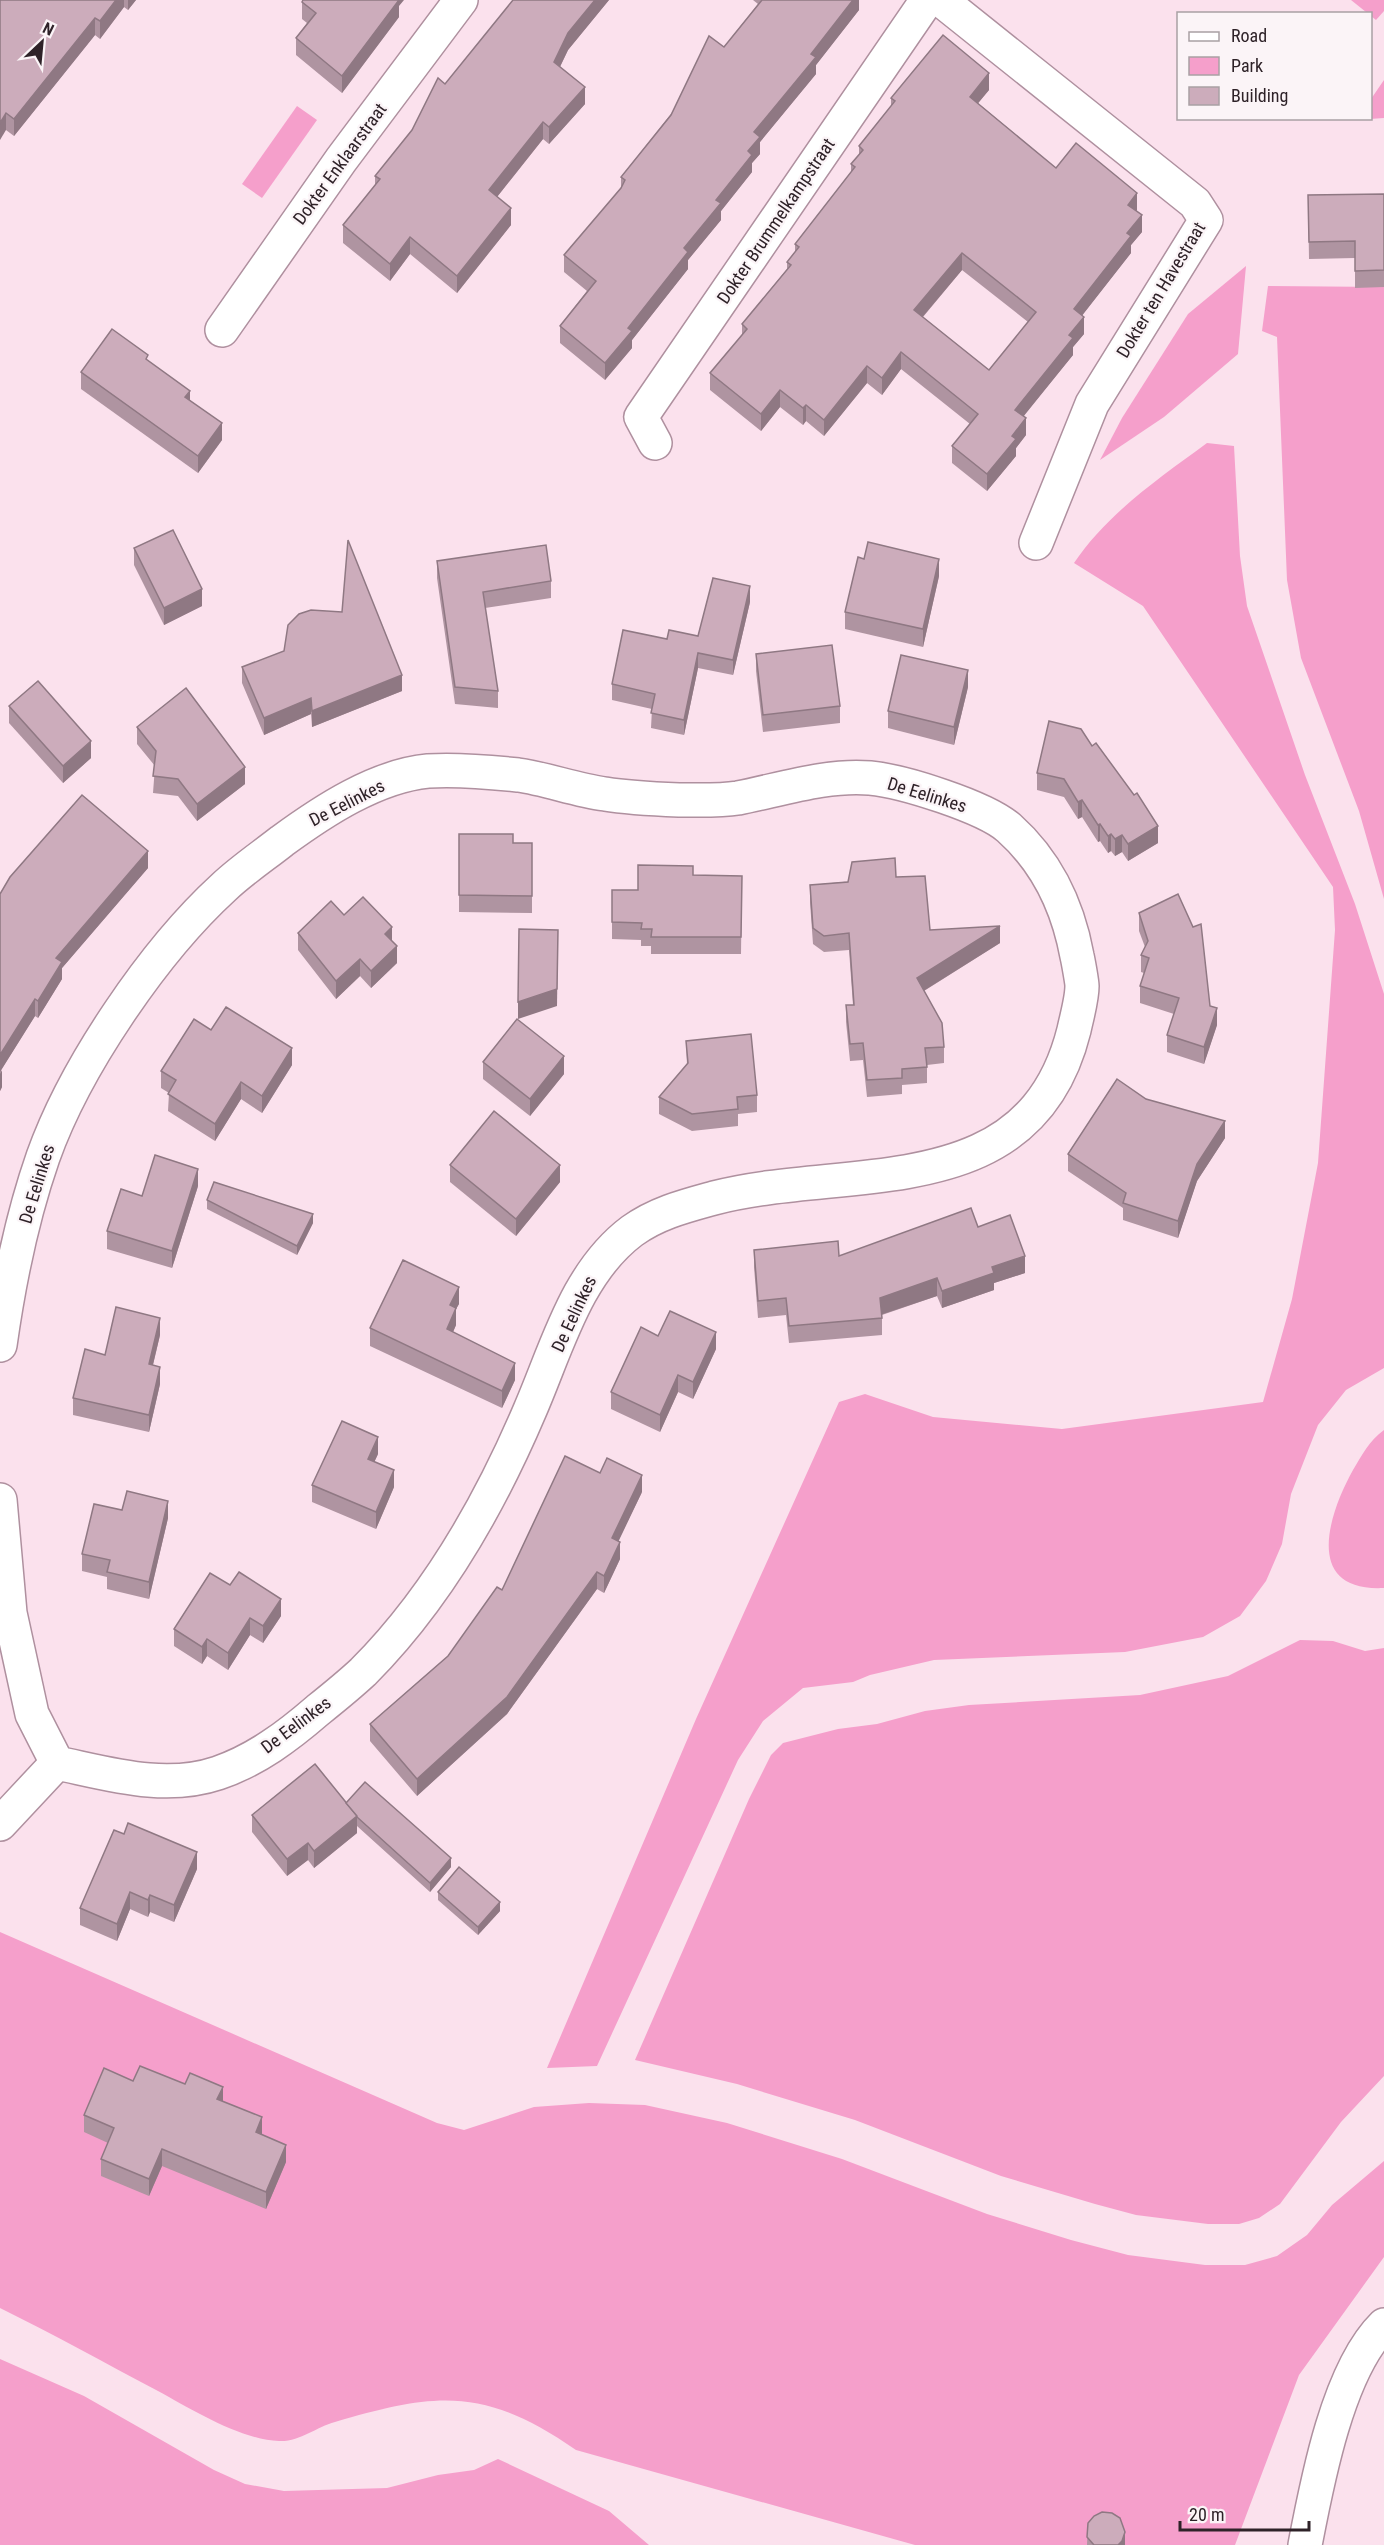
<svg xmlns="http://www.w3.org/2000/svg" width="1384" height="2545" viewBox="0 0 1384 2545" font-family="'Roboto Condensed',sans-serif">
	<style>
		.green { fill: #f59fcb }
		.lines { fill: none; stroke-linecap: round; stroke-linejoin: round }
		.street-casing { stroke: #af909f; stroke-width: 36 }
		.street { stroke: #fff; stroke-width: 33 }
		.wall { fill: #af94a1; fill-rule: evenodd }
		.shaded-wall { fill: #8f7883 }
		.building { fill: #ccacbb; stroke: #8f7883; stroke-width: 1.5; fill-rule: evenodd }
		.labels { text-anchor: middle; stroke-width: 4.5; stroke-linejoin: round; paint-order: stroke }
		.street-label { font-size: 18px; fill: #2e2228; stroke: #fbf4f7 }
	</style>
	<rect width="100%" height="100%" fill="#fbe1ed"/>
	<g class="green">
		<path d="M 1351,0 L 1384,0 L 1384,11 L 1376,20 Z"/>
		<path d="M 1384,80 L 1384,118 L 1356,120 L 1370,118 L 1371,99 Z"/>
		<path d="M 297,106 L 317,120 L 262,198 L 242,184 Z"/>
		<path d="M 1246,266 L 1238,354 L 1164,417 L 1100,460 L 1122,418 L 1188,314 Z"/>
		<path d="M 1268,286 L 1384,287 L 1384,899 L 1359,811 L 1301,658 L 1287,580 L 1277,337 L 1262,331 Z"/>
		<path d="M 1207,443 L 1234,446 L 1240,556 L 1247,606 L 1305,775 L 1355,904 L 1384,994 L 1384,1368 L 1346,1390 L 1318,1425 L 1291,1494 L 1282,1544 L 1266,1581 L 1240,1616 L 1203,1637 L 1125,1652 L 934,1660 L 870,1675 L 853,1682 L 803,1688 L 763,1721 L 738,1760 L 597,2066 L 547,2068 L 696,1719 L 839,1402 L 865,1394 L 933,1417 L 1062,1429 L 1263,1402 L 1292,1299 L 1318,1163 L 1335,930 L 1333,887 L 1143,606 L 1074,563 C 1108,513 1158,479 1207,443 Z"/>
		<path d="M 1384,1430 L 1384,1588 C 1303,1592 1328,1515 1353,1470 C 1362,1455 1369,1441 1384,1430 Z"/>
		<path d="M 1300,1640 L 1333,1641 L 1365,1651 L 1384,1648 L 1384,2076 L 1341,2122 L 1280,2204 L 1259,2218 L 1239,2224 L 1208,2224 L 1136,2215 L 1095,2204 L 1001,2176 L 855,2120 L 737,2084 L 635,2060 L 749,1799 L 771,1755 L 783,1743 L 838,1729 L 877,1724 L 925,1711 L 969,1705 L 1140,1695 L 1228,1676 Z"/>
		<path d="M 0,1932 L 437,2123 L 464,2130 L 534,2107 L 589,2103 L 645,2105 L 727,2123 L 842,2159 L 987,2214 L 1071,2240 L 1128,2255 L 1205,2265 L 1245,2265 L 1277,2256 L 1307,2235 L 1332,2205 L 1384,2161 L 1384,2257 L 1299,2375 L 1235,2545 L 915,2545 L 576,2450 C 485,2387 437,2392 335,2422 C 316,2427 300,2442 279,2441 C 241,2440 191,2409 158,2391 C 105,2363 53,2334 0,2308 Z"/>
		<path d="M 0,2359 L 84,2396 L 214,2470 L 245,2484 L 284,2491 L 387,2488 L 438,2475 L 474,2470 L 498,2459 L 609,2511 L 649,2545 L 0,2545 Z"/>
	</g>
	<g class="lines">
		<defs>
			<g id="street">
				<path d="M 941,0 L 1195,203 L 1206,220 L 1092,404 L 1036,543"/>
				<path d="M 222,330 L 341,160 L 461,0"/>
				<path d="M 655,443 L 641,417 L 927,0"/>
				<path d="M 0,1345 C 9,1281 22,1217 43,1157 C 75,1067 154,951 224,887 C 242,870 263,856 282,841 C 323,811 376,776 428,771 C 456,769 490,772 518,775 C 547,779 575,790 605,794 C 629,798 654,799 679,800 C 698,800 719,801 738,798 C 779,790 828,774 870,778 C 903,781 985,807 1009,828 C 1047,862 1068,907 1077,956 C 1078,960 1082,982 1082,986 C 1082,999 1077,1016 1074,1030 C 1030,1207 850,1163 714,1198 C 685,1206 657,1213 632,1231 C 576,1273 557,1348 530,1410 C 490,1504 437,1598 363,1672 C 349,1685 333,1698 318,1710 C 288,1736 256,1760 218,1773 C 165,1791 110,1774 57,1763 L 32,1714 L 10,1613 L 0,1500"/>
				<path d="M 0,1824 L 57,1763"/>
				<path d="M 1305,2545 C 1317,2482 1338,2370 1384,2325"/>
			</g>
		</defs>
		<use href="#street" class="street-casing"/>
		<use href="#street" class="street"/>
	</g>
	<g class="wall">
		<path d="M 0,0 L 136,0 L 128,10 L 124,7 L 100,39 L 95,35 L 14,136 L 6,130 Z"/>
		<path d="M 513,0 L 609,0 L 568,50 L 560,67 L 585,104 L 549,144 L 543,139 L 497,197 L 511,225 L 457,293 L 410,254 L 390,281 L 343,243 L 343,225 L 375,185 L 375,176 L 412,130 L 445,84 Z"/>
		<path d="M 753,0 L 859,0 L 859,10 L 816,65 L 816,74 L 760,142 L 760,154 L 752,163 L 752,172 L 721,211 L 721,220 L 688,260 L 688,269 L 632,340 L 632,348 L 605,380 L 560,343 L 560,326 L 587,291 L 564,272 L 564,255 L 621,188 L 621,177 L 758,4 Z"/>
		<path d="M 302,2 L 399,6 L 399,17 L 342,93 L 296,55 L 296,38 L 307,23 L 302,19 Z"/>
		<path d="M 989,90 L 978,103 L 1056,168 L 1137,210 L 1136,211 L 1142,232 L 1131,245 L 1131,253 L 1082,315 L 1084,334 L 1073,347 L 1073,355 L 1023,416 L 1026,435 L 1016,448 L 1016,456 L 987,491 L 952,463 L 952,446 L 970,424 L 901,369 L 882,395 L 867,383 L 824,436 L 806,421 L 803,425 L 780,407 L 761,431 L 710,390 L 710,373 L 742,335 L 742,324 L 787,269 L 787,262 L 795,252 L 795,244 L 851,172 L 851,164 L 859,155 L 859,146 L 891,106 L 891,98 ZM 962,270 L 1028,322 L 989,370 L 923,317 Z"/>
		<path d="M 1384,194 L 1384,287 L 1355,288 L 1355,258 L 1309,259 L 1308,195 Z"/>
		<path d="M 148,361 L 190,400 L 222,440 L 198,473 L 81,389 L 81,372 Z"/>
		<path d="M 134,548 L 202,606 L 164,625 L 134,565 Z"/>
		<path d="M 864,559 L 939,576 L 923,647 L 845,629 L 845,612 Z"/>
		<path d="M 437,561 L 551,581 L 551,598 L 485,608 L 498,691 L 498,708 L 455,704 L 437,578 Z"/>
		<path d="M 750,602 L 733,675 L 698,668 L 684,735 L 651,728 L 652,709 L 612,700 L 612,684 L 667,639 L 698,636 Z"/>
		<path d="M 756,654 L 840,706 L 840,723 L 763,732 L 756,671 Z"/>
		<path d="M 242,667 L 402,691 L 312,727 L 311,714 L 264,735 L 242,683 Z"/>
		<path d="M 968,687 L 954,745 L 888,728 L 888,711 Z"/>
		<path d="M 9,706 L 91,758 L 63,783 L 9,723 Z"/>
		<path d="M 137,727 L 245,784 L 197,821 L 178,796 L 153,793 L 155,766 L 137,744 Z"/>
		<path d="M 1092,746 L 1158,843 L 1128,861 L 1122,852 L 1115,856 L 1111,851 L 1108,853 L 1100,841 L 1098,842 L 1082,817 L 1078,819 L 1064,797 L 1037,790 L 1037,773 Z"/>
		<path d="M 82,795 L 148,851 L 148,868 L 62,968 L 62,979 L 38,1018 L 35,1016 L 1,1070 L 2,1087 L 0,1091 L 0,894 L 10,877 Z"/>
		<path d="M 459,834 L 513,843 L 532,843 L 532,913 L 459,912 Z"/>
		<path d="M 693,875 L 742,876 L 741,954 L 651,954 L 651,946 L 641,946 L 641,940 L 612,939 L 612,890 L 638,890 Z"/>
		<path d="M 896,877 L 930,930 L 1000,943 L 924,991 L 944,1047 L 944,1063 L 927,1065 L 927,1083 L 902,1085 L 902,1094 L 867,1097 L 863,1060 L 850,1061 L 846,1022 L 846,1005 L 853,1005 L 849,950 L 824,952 L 813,944 L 810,902 L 810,885 Z"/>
		<path d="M 1139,913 L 1210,1006 L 1217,1025 L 1204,1064 L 1167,1052 L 1167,1035 L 1174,1014 L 1140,1003 L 1140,986 L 1144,973 L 1141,972 L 1141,955 L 1145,947 L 1139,931 Z"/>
		<path d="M 344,915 L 392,942 L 397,963 L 371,988 L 360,976 L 336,999 L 298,950 L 298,933 Z"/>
		<path d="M 211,1030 L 292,1065 L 262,1113 L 241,1099 L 215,1141 L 168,1111 L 169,1093 L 161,1088 L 161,1071 Z"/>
		<path d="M 686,1041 L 757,1095 L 757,1112 L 738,1114 L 738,1126 L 692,1131 L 659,1114 L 659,1097 L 687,1065 Z"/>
		<path d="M 483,1062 L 564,1074 L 530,1116 L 483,1079 Z"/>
		<path d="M 1146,1099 L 1225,1138 L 1197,1181 L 1178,1238 L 1123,1220 L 1123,1208 L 1068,1171 L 1068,1154 Z"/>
		<path d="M 450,1165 L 560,1182 L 516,1236 L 450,1182 Z"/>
		<path d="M 198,1186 L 172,1268 L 107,1249 L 107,1231 Z"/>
		<path d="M 207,1200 L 313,1223 L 297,1255 L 207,1209 Z"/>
		<path d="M 978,1227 L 1025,1273 L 994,1283 L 994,1290 L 942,1308 L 937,1296 L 882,1315 L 882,1335 L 789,1343 L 786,1315 L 758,1318 L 754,1267 L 754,1250 L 839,1256 Z"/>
		<path d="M 459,1304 L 456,1309 L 456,1325 L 453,1332 L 515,1380 L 502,1408 L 370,1346 L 370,1328 Z"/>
		<path d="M 160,1335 L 153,1365 L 160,1384 L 149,1432 L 73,1415 L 73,1398 L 105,1355 Z"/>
		<path d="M 658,1336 L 716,1349 L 693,1399 L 678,1392 L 660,1432 L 611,1409 L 611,1392 Z"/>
		<path d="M 378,1454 L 374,1462 L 394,1487 L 376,1529 L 312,1502 L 312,1485 Z"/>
		<path d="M 642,1492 L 618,1541 L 620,1559 L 604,1593 L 597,1589 L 507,1714 L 417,1796 L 370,1741 L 370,1724 L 448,1656 Z"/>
		<path d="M 122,1510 L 168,1518 L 149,1599 L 107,1589 L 107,1577 L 82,1571 L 82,1554 Z"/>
		<path d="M 210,1573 L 281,1616 L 263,1643 L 250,1635 L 228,1670 L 207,1656 L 202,1664 L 174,1646 L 174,1629 Z"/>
		<path d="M 346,1803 L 451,1867 L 430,1892 L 357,1826 L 357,1833 L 314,1868 L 308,1860 L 287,1876 L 252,1832 L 252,1815 Z"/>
		<path d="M 197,1869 L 174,1922 L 150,1912 L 148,1917 L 130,1909 L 117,1941 L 80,1925 L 80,1908 Z"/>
		<path d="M 438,1892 L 500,1911 L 478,1935 L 438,1900 Z"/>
		<path d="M 133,2081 L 223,2101 L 262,2135 L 286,2162 L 266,2209 L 162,2166 L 149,2196 L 101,2176 L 101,2159 L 108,2143 L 84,2132 L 84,2115 Z"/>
		<path d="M 1088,2523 L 1125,2545 L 1087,2545 Z"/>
	</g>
	<g class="shaded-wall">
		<path d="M 116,0 L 124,0 L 124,7 L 100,39 L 100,21 Z"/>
		<path d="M 128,0 L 136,0 L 128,10 Z"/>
		<path d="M 393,0 L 404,0 L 399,6 L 399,17 L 342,93 L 342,76 Z"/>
		<path d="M 595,0 L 609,0 L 568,50 L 554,79 L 554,62 L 568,33 Z"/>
		<path d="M 853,0 L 859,0 L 859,10 L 816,65 L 816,74 L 760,142 L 760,154 L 752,163 L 752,172 L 721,211 L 721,220 L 688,260 L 688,269 L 632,340 L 632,348 L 605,380 L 605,363 L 628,328 L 684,248 L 716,200 L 754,132 L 811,54 Z"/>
		<path d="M 95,18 L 95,35 L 14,136 L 14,119 Z"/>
		<path d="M 989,73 L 989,90 L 970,113 L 970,97 Z"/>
		<path d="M 585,87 L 585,104 L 549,144 L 549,127 Z"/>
		<path d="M 6,113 L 6,130 L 0,140 L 0,123 Z"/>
		<path d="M 543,122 L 543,139 L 489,207 L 489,190 Z"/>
		<path d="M 1137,193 L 1137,210 L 1128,221 L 1128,205 Z"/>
		<path d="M 511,208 L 511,225 L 457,293 L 457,276 Z"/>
		<path d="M 1142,215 L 1142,232 L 1131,245 L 1131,253 L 1074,326 L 1074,309 L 1127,233 Z"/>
		<path d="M 410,237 L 410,254 L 390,281 L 390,264 Z"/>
		<path d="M 962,253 L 962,270 L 914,327 L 914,310 Z"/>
		<path d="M 1084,317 L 1084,334 L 1073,347 L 1073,355 L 1015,427 L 1015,410 L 1069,335 Z"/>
		<path d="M 901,352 L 901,369 L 882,395 L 882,378 Z"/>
		<path d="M 867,366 L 867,383 L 824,436 L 824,420 Z"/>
		<path d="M 780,390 L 780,407 L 761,431 L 761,414 Z"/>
		<path d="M 190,391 L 190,408 L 185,397 Z"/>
		<path d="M 806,405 L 806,421 L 803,425 L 803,408 Z"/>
		<path d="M 1026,418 L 1026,435 L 1016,448 L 1016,456 L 987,491 L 987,474 L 1012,436 Z"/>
		<path d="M 222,423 L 222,440 L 198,473 L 198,456 Z"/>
		<path d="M 939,559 L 939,576 L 923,647 L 923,629 Z"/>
		<path d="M 750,586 L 750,602 L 733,675 L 733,660 Z"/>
		<path d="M 202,589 L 202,606 L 164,625 L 164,608 Z"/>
		<path d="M 698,653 L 698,668 L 684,735 L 684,720 Z"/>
		<path d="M 968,670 L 968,687 L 954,745 L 954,727 Z"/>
		<path d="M 402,675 L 402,691 L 312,727 L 312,711 Z"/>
		<path d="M 311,698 L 311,714 L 264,735 L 264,718 Z"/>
		<path d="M 91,741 L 91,758 L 63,783 L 63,766 Z"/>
		<path d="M 245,767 L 245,784 L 197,821 L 197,804 Z"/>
		<path d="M 1082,800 L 1082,817 L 1078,819 L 1078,802 Z"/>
		<path d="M 1100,824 L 1100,841 L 1098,842 L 1098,825 Z"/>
		<path d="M 1158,826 L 1158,843 L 1128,861 L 1128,844 Z"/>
		<path d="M 1111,834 L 1111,851 L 1108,853 L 1108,836 Z"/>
		<path d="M 1122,835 L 1122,852 L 1115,856 L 1115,839 Z"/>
		<path d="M 148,851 L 148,868 L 62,968 L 62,979 L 38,1018 L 38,1001 L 56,958 Z"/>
		<path d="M 1000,926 L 1000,943 L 917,995 L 917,978 Z"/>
		<path d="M 392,927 L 392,944 L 385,934 Z"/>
		<path d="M 558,930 L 557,1006 L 518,1019 L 518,1002 Z"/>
		<path d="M 397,946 L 397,963 L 371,988 L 371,971 Z"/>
		<path d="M 360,959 L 360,976 L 336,999 L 336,981 Z"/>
		<path d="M 35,999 L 35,1016 L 0,1072 L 0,1055 Z"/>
		<path d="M 1217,1008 L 1217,1025 L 1204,1064 L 1204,1047 Z"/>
		<path d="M 292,1048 L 292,1065 L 262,1113 L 262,1096 Z"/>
		<path d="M 564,1056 L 564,1074 L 530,1116 L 530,1099 Z"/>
		<path d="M 2,1070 L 2,1087 L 0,1091 L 0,1074 Z"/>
		<path d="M 241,1082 L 241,1099 L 215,1141 L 215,1124 Z"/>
		<path d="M 1225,1121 L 1225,1138 L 1197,1181 L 1178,1238 L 1178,1221 L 1197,1164 Z"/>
		<path d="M 560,1165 L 560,1182 L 516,1236 L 516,1219 Z"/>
		<path d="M 198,1169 L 198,1186 L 172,1268 L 172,1251 Z"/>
		<path d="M 313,1214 L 313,1223 L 297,1255 L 297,1246 Z"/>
		<path d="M 1025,1256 L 1025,1273 L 994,1283 L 994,1290 L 942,1308 L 942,1291 L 992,1267 Z"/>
		<path d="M 937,1278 L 937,1296 L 880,1315 L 880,1298 Z"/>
		<path d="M 459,1287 L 459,1304 L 456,1309 L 456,1325 L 447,1346 L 447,1329 L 450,1305 Z"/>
		<path d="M 160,1318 L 160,1335 L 149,1381 L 149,1364 Z"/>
		<path d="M 716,1332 L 716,1349 L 693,1399 L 693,1382 Z"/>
		<path d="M 515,1363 L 515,1380 L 502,1408 L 502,1391 Z"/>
		<path d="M 160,1367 L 160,1384 L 149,1432 L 149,1415 Z"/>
		<path d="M 678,1375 L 678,1392 L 660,1432 L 660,1415 Z"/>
		<path d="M 378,1437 L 378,1454 L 368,1476 L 368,1459 Z"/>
		<path d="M 394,1470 L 394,1487 L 376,1529 L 376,1512 Z"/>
		<path d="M 642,1475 L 642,1492 L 612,1555 L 612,1538 Z"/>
		<path d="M 168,1501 L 168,1518 L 149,1599 L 149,1582 Z"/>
		<path d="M 620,1542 L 620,1559 L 604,1593 L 604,1576 Z"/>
		<path d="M 597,1572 L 597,1589 L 507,1714 L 417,1796 L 417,1779 Z"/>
		<path d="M 281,1599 L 281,1616 L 263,1643 L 263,1626 Z"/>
		<path d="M 250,1618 L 250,1635 L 228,1670 L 228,1653 Z"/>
		<path d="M 207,1639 L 207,1656 L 202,1664 L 202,1647 Z"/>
		<path d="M 357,1816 L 357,1833 L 314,1868 L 314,1851 Z"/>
		<path d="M 308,1843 L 308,1860 L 287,1876 L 287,1859 Z"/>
		<path d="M 197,1852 L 197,1869 L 174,1922 L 174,1905 Z"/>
		<path d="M 451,1858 L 451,1867 L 430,1892 L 430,1883 Z"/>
		<path d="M 130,1892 L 130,1909 L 117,1941 L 117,1924 Z"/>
		<path d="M 150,1895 L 150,1912 L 148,1917 L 148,1900 Z"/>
		<path d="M 500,1902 L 500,1911 L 478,1935 L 478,1927 Z"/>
		<path d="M 223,2087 L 223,2104 L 217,2099 Z"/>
		<path d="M 262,2117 L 262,2134 L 256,2150 L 256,2132 Z"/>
		<path d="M 286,2145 L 286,2162 L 266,2209 L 266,2192 Z"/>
		<path d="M 162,2149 L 162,2166 L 149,2196 L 149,2179 Z"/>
		<path d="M 1125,2532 L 1125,2545 L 1118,2545 Z"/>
	</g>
	<g class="building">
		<path d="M 0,0 L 116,0 L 100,21 L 95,18 L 14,119 L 6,113 L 0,123 Z"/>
		<path d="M 303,0 L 399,0 L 342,76 L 296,38 L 316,13 L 302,2 Z"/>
		<path d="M 513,0 L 595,0 L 568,33 L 554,62 L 585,87 L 549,127 L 543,122 L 489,190 L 511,208 L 457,276 L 410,237 L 390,264 L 343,225 L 380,179 L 375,176 L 412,130 L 438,78 L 445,84 Z"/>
		<path d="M 762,0 L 853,0 L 811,54 L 816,57 L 754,132 L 760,137 L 748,151 L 752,155 L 716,200 L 721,203 L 684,248 L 688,252 L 628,328 L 632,331 L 605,363 L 560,326 L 596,281 L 564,255 L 621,188 L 625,180 L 621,177 L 671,115 L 709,36 L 724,47 Z"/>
		<path d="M 943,35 L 989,73 L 970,97 L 1056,168 L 1076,143 L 1137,193 L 1128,205 L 1142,215 L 1127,233 L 1131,236 L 1074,309 L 1084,317 L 1069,335 L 1073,338 L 1015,410 L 1026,418 L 1012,436 L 1016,439 L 987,474 L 952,446 L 978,414 L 901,352 L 882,378 L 867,366 L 824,420 L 806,405 L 803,408 L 780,390 L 761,414 L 710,373 L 747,329 L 742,324 L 791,265 L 787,262 L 799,247 L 795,244 L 855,167 L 851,164 L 863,150 L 859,146 L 895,101 L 891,98 ZM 962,253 L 1036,312 L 989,370 L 914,310 Z"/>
		<path d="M 1384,194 L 1384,270 L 1355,271 L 1355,241 L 1309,242 L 1308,195 Z"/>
		<path d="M 112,329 L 148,355 L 146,359 L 190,391 L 185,397 L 222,423 L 198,456 L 81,372 Z"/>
		<path d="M 173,530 L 202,589 L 164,608 L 134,548 Z"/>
		<path d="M 348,540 L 402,675 L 312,711 L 311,698 L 264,718 L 242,667 L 284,651 L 288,625 L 299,614 L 311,610 L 342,612 Z"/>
		<path d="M 868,542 L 939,559 L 923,629 L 845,612 L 858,557 L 864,559 Z"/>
		<path d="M 546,545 L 551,581 L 483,592 L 498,691 L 455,687 L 437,561 Z"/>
		<path d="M 713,578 L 750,586 L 733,660 L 698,653 L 684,720 L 651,713 L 655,694 L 612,684 L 623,630 L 667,639 L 669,630 L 698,636 Z"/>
		<path d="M 832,645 L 840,706 L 763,715 L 756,654 Z"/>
		<path d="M 901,655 L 968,670 L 954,727 L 888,711 Z"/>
		<path d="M 38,681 L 91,741 L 63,766 L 9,706 Z"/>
		<path d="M 186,688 L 245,767 L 197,804 L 178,779 L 153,776 L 156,751 L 137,727 Z"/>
		<path d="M 1049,721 L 1081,729 L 1092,746 L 1096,743 L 1134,795 L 1137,793 L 1158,826 L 1128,844 L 1122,835 L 1115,839 L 1111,834 L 1108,836 L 1100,824 L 1098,825 L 1082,800 L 1078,802 L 1064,779 L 1037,773 Z"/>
		<path d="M 82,795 L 148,851 L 56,958 L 62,962 L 38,1001 L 35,999 L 0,1055 L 0,894 L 10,877 Z"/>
		<path d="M 459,834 L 513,834 L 513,843 L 532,843 L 532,896 L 459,895 Z"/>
		<path d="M 895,858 L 896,877 L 925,876 L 930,930 L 1000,926 L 917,978 L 942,1023 L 944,1047 L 925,1048 L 927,1067 L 902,1069 L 902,1078 L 867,1080 L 863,1043 L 850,1044 L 846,1005 L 854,1005 L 849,933 L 824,936 L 813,928 L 810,885 L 848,882 L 852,862 Z"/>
		<path d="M 638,865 L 693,866 L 693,875 L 742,876 L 741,937 L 651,937 L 652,929 L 641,929 L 642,923 L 612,922 L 612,890 L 638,890 Z"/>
		<path d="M 1178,894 L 1193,927 L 1201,924 L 1210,1006 L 1217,1008 L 1204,1047 L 1167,1035 L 1179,998 L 1140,986 L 1149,958 L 1141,955 L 1148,941 L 1139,913 Z"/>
		<path d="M 363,897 L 392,927 L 385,934 L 397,946 L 371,971 L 360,959 L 336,981 L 298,933 L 331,901 L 344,915 Z"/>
		<path d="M 519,929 L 558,930 L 557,989 L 518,1002 Z"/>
		<path d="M 226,1007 L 292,1048 L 262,1096 L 241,1082 L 215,1124 L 168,1094 L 176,1080 L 161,1071 L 194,1019 L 211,1030 Z"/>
		<path d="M 517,1019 L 564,1056 L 530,1099 L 483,1062 Z"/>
		<path d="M 751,1034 L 757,1095 L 737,1097 L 738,1109 L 692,1114 L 659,1097 L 688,1063 L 686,1041 Z"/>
		<path d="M 1117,1079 L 1146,1099 L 1225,1121 L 1197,1164 L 1178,1221 L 1123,1203 L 1126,1193 L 1068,1154 Z"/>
		<path d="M 494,1111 L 560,1165 L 516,1219 L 450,1165 Z"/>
		<path d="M 155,1155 L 198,1169 L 172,1251 L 107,1231 L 121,1189 L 142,1196 Z"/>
		<path d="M 214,1182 L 313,1214 L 297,1246 L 207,1200 Z"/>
		<path d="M 971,1208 L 978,1227 L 1010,1215 L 1025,1256 L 992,1267 L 994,1273 L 942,1291 L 937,1278 L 880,1298 L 882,1318 L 789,1326 L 786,1298 L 758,1301 L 754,1250 L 838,1241 L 839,1256 Z"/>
		<path d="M 403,1260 L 459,1287 L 450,1305 L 456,1308 L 447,1329 L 515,1363 L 502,1391 L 370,1328 Z"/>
		<path d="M 116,1307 L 160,1318 L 149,1364 L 160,1367 L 149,1415 L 73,1398 L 85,1349 L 105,1355 Z"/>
		<path d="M 670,1311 L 716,1332 L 693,1382 L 678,1375 L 660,1415 L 611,1392 L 641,1327 L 658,1336 Z"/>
		<path d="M 342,1421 L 378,1437 L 368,1459 L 394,1470 L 376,1512 L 312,1485 Z"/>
		<path d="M 565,1456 L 600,1473 L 607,1458 L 642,1475 L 612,1538 L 620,1542 L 604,1576 L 597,1572 L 507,1697 L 417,1779 L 370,1724 L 448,1656 L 497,1587 L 502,1590 Z"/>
		<path d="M 127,1491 L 168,1501 L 149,1582 L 107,1572 L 110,1560 L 82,1554 L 94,1504 L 122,1510 Z"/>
		<path d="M 239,1572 L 281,1599 L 263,1626 L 250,1618 L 228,1653 L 207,1639 L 202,1647 L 174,1629 L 210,1573 L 230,1585 Z"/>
		<path d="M 315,1764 L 357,1816 L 314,1851 L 308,1843 L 287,1859 L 252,1815 Z"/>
		<path d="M 365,1782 L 451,1858 L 430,1883 L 357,1817 L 357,1816 L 346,1803 Z"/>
		<path d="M 128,1823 L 197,1852 L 174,1905 L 150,1895 L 148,1900 L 130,1892 L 117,1924 L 80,1908 L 114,1830 L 124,1834 Z"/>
		<path d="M 459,1867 L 500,1902 L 478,1927 L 438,1892 Z"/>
		<path d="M 140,2066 L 185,2084 L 190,2073 L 223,2087 L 217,2099 L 262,2117 L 256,2132 L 286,2145 L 266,2192 L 162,2149 L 149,2179 L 101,2159 L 114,2128 L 84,2115 L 104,2068 L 133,2081 Z"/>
		<path d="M 1102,2512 L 1112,2513 L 1120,2518 L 1125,2532 L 1122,2541 L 1118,2545 L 1094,2545 L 1087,2537 L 1088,2523 L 1094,2516 Z"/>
	</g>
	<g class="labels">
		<g class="street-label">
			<text transform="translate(340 164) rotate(-54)" y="6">Dokter Enklaarstraat</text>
			<text transform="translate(776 221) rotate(-56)" y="6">Dokter Brummelkampstraat</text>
			<text transform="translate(1161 290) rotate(-59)" y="6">Dokter ten Havestraat</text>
			<text transform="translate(927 795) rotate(17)" y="6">De Eelinkes</text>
			<text transform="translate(347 803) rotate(-27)" y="6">De Eelinkes</text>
			<text transform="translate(37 1184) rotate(-73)" y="6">De Eelinkes</text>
			<text transform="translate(574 1314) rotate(-65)" y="6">De Eelinkes</text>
			<text transform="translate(296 1725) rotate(-37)" y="6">De Eelinkes</text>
		</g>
	</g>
	<rect x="1177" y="12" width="195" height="108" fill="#fbf4f7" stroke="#a9a0a4" stroke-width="1.5"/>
	<rect x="1189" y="32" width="30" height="9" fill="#ffffff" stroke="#a9a0a4" stroke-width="1.5"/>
	<text x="1231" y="42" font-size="18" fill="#2e2228">Road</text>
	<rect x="1189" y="57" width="30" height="18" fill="#f59fcb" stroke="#a9a0a4" stroke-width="1.5"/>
	<text x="1231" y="72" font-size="18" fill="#2e2228">Park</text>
	<rect x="1189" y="87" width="30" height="18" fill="#ccacbb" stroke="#a9a0a4" stroke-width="1.5"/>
	<text x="1231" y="102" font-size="18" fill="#2e2228">Building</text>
	<g transform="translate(42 42) rotate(26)" stroke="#fbf4f7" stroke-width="4.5" paint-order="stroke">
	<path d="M0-4.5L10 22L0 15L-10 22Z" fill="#2e2228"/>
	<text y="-9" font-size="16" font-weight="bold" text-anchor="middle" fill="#2e2228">N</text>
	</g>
	<path d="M1180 2521v9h129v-9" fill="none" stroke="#2e2228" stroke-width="3"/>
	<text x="1189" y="2521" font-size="18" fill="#2e2228" stroke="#fbf4f7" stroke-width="4.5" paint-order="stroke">20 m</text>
</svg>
